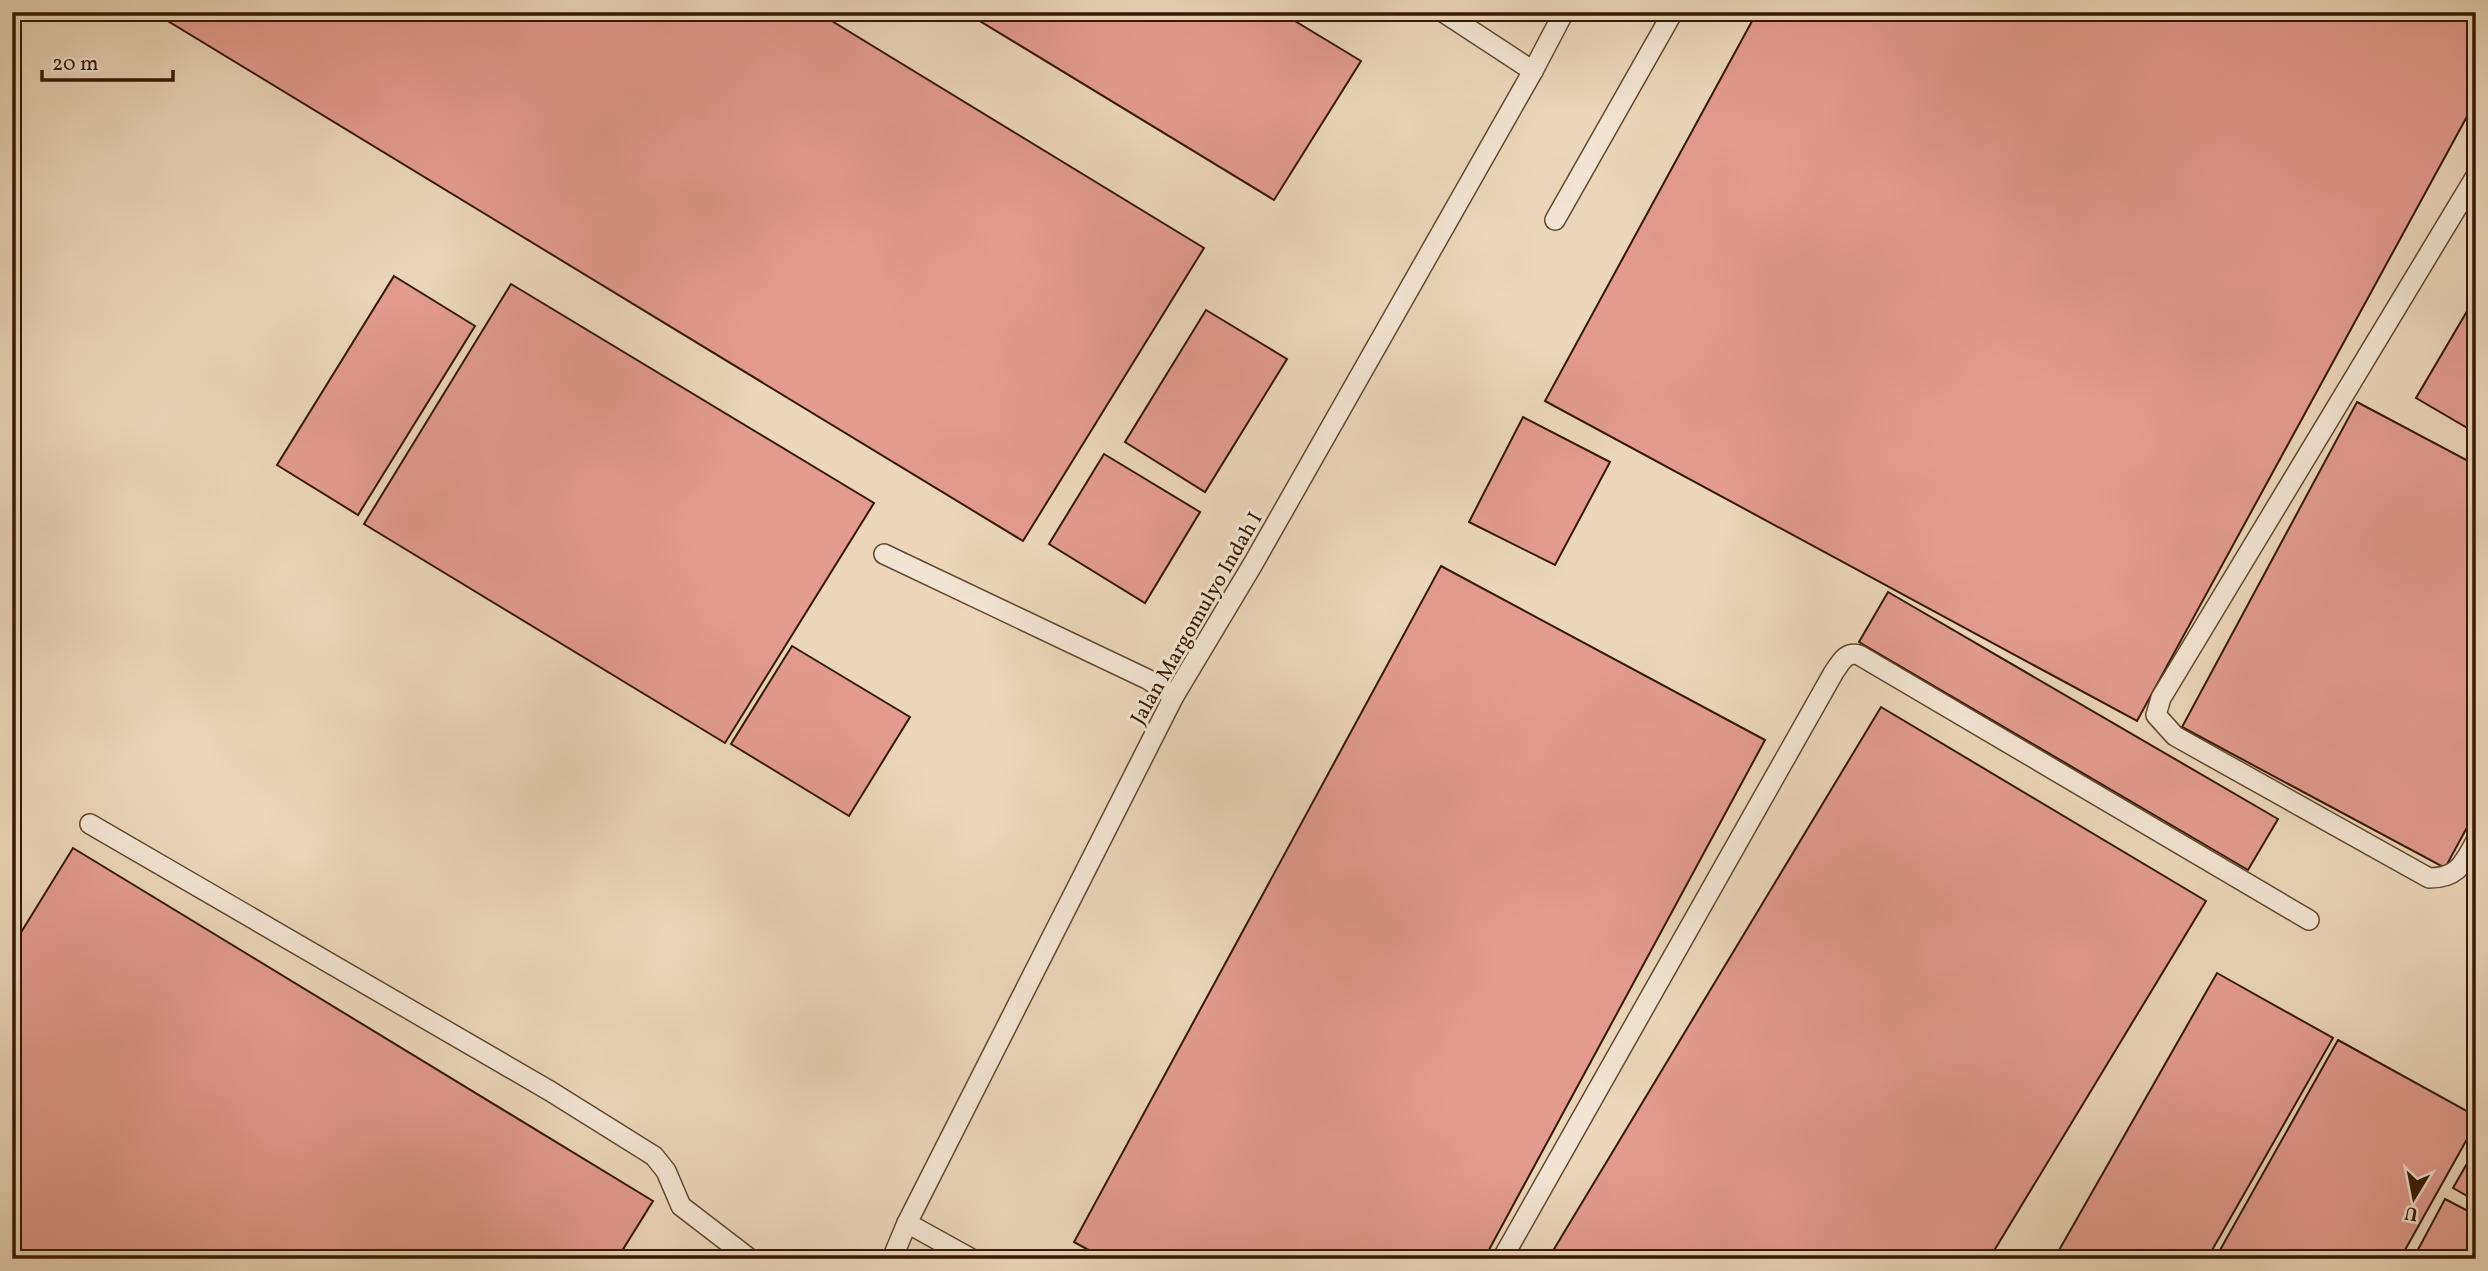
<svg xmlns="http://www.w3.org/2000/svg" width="2488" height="1271" viewBox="0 0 2488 1271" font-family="Vollkorn,serif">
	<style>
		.building { fill: #e39b8e; stroke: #341902; stroke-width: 2 }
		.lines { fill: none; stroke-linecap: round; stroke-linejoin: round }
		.lane-casing { stroke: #624830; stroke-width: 22 }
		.lane { stroke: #f2e4d2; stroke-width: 19 }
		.labels { text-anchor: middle; stroke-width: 6; stroke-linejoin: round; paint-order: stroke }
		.street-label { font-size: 21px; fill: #341902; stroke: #f2e4d2 }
	</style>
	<rect width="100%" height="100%" fill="#ebd6b9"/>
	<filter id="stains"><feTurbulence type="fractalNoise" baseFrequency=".00286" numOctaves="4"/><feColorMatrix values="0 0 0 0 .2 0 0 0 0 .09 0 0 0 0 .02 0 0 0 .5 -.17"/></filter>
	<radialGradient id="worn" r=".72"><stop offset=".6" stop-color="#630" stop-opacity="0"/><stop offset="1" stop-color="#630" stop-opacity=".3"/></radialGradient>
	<g class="building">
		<path d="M 153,12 L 817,12 L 1204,248 L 1023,541 Z"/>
		<path d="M 965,12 L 1280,12 L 1361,61 L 1274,200 Z"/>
		<path d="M 1757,12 L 2476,12 L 2476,100 L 2137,721 L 1545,401 Z"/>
		<path d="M 394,276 L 475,326 L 358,515 L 277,465 Z"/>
		<path d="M 511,284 L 874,503 L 725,743 L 364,524 Z"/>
		<path d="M 2476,296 L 2476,433 L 2416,398 Z"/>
		<path d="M 1206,310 L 1287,359 L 1205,492 L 1125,442 Z"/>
		<path d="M 2357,402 L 2476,465 L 2476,811 L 2445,868 L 2182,727 Z"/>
		<path d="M 1523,417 L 1610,462 L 1555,565 L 1469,522 Z"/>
		<path d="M 1104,454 L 1200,512 L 1145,603 L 1049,544 Z"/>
		<path d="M 1441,566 L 1765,740 L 1484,1259 L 1105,1259 L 1074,1242 Z"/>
		<path d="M 1888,592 L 2278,819 L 2248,870 L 1859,642 Z"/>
		<path d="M 792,646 L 910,717 L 849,816 L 731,744 Z"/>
		<path d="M 1881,707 L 2206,901 L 1989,1259 L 1548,1259 Z"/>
		<path d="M 73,848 L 653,1201 L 617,1259 L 15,1259 L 12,1257 L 12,947 Z"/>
		<path d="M 2217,973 L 2333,1038 L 2207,1259 L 2054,1259 Z"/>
		<path d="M 2338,1040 L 2476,1116 L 2476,1123 L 2400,1259 L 2215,1259 Z"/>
		<path d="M 2476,1148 L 2476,1201 L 2453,1188 Z"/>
		<path d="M 2445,1199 L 2476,1215 L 2476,1259 L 2413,1259 Z"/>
	</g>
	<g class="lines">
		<defs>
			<g id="lane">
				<path d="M 1443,12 L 1533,71"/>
				<path d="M 2476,176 L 2161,698 L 2156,715 L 2175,736 L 2429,878 C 2458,878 2463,864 2476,841"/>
				<path d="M 1555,220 L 1673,12"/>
				<path d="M 884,554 L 1147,679 L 1174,696"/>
				<path d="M 90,824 L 550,1091 L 654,1156 L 666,1171 L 681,1206 L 750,1259"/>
				<path d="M 907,1223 L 972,1259"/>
				<path d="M 892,1259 L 907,1223 L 1174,696 L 1253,564 L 1533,71 L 1564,12"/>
				<path d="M 1502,1259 L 1834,672 C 1841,662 1846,651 1859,655 L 2309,920"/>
			</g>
		</defs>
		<use href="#lane" class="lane-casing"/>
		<use href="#lane" class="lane"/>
	</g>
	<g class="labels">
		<g class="street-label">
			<text transform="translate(1196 618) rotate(-60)" y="7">Jalan Margomulyo Indah I</text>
		</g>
	</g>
	<rect width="2488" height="1271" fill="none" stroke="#ebd6b9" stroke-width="42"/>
	<rect x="14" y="14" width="2460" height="1243" fill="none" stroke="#341902" stroke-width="3.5"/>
	<rect x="21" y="21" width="2446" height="1229" fill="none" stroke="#341902" stroke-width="2"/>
	<g transform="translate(2414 1198) rotate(190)" stroke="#f2e4d2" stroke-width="5" paint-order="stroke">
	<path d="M0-5L12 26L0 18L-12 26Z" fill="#341902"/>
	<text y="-10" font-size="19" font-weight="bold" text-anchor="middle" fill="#341902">U</text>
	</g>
	<path d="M42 70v10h131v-10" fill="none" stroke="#341902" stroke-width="3.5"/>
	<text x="52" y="70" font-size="21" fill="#341902" stroke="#f2e4d2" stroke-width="5" paint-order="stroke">20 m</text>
	<rect width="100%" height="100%" filter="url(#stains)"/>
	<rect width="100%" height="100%" fill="url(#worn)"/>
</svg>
